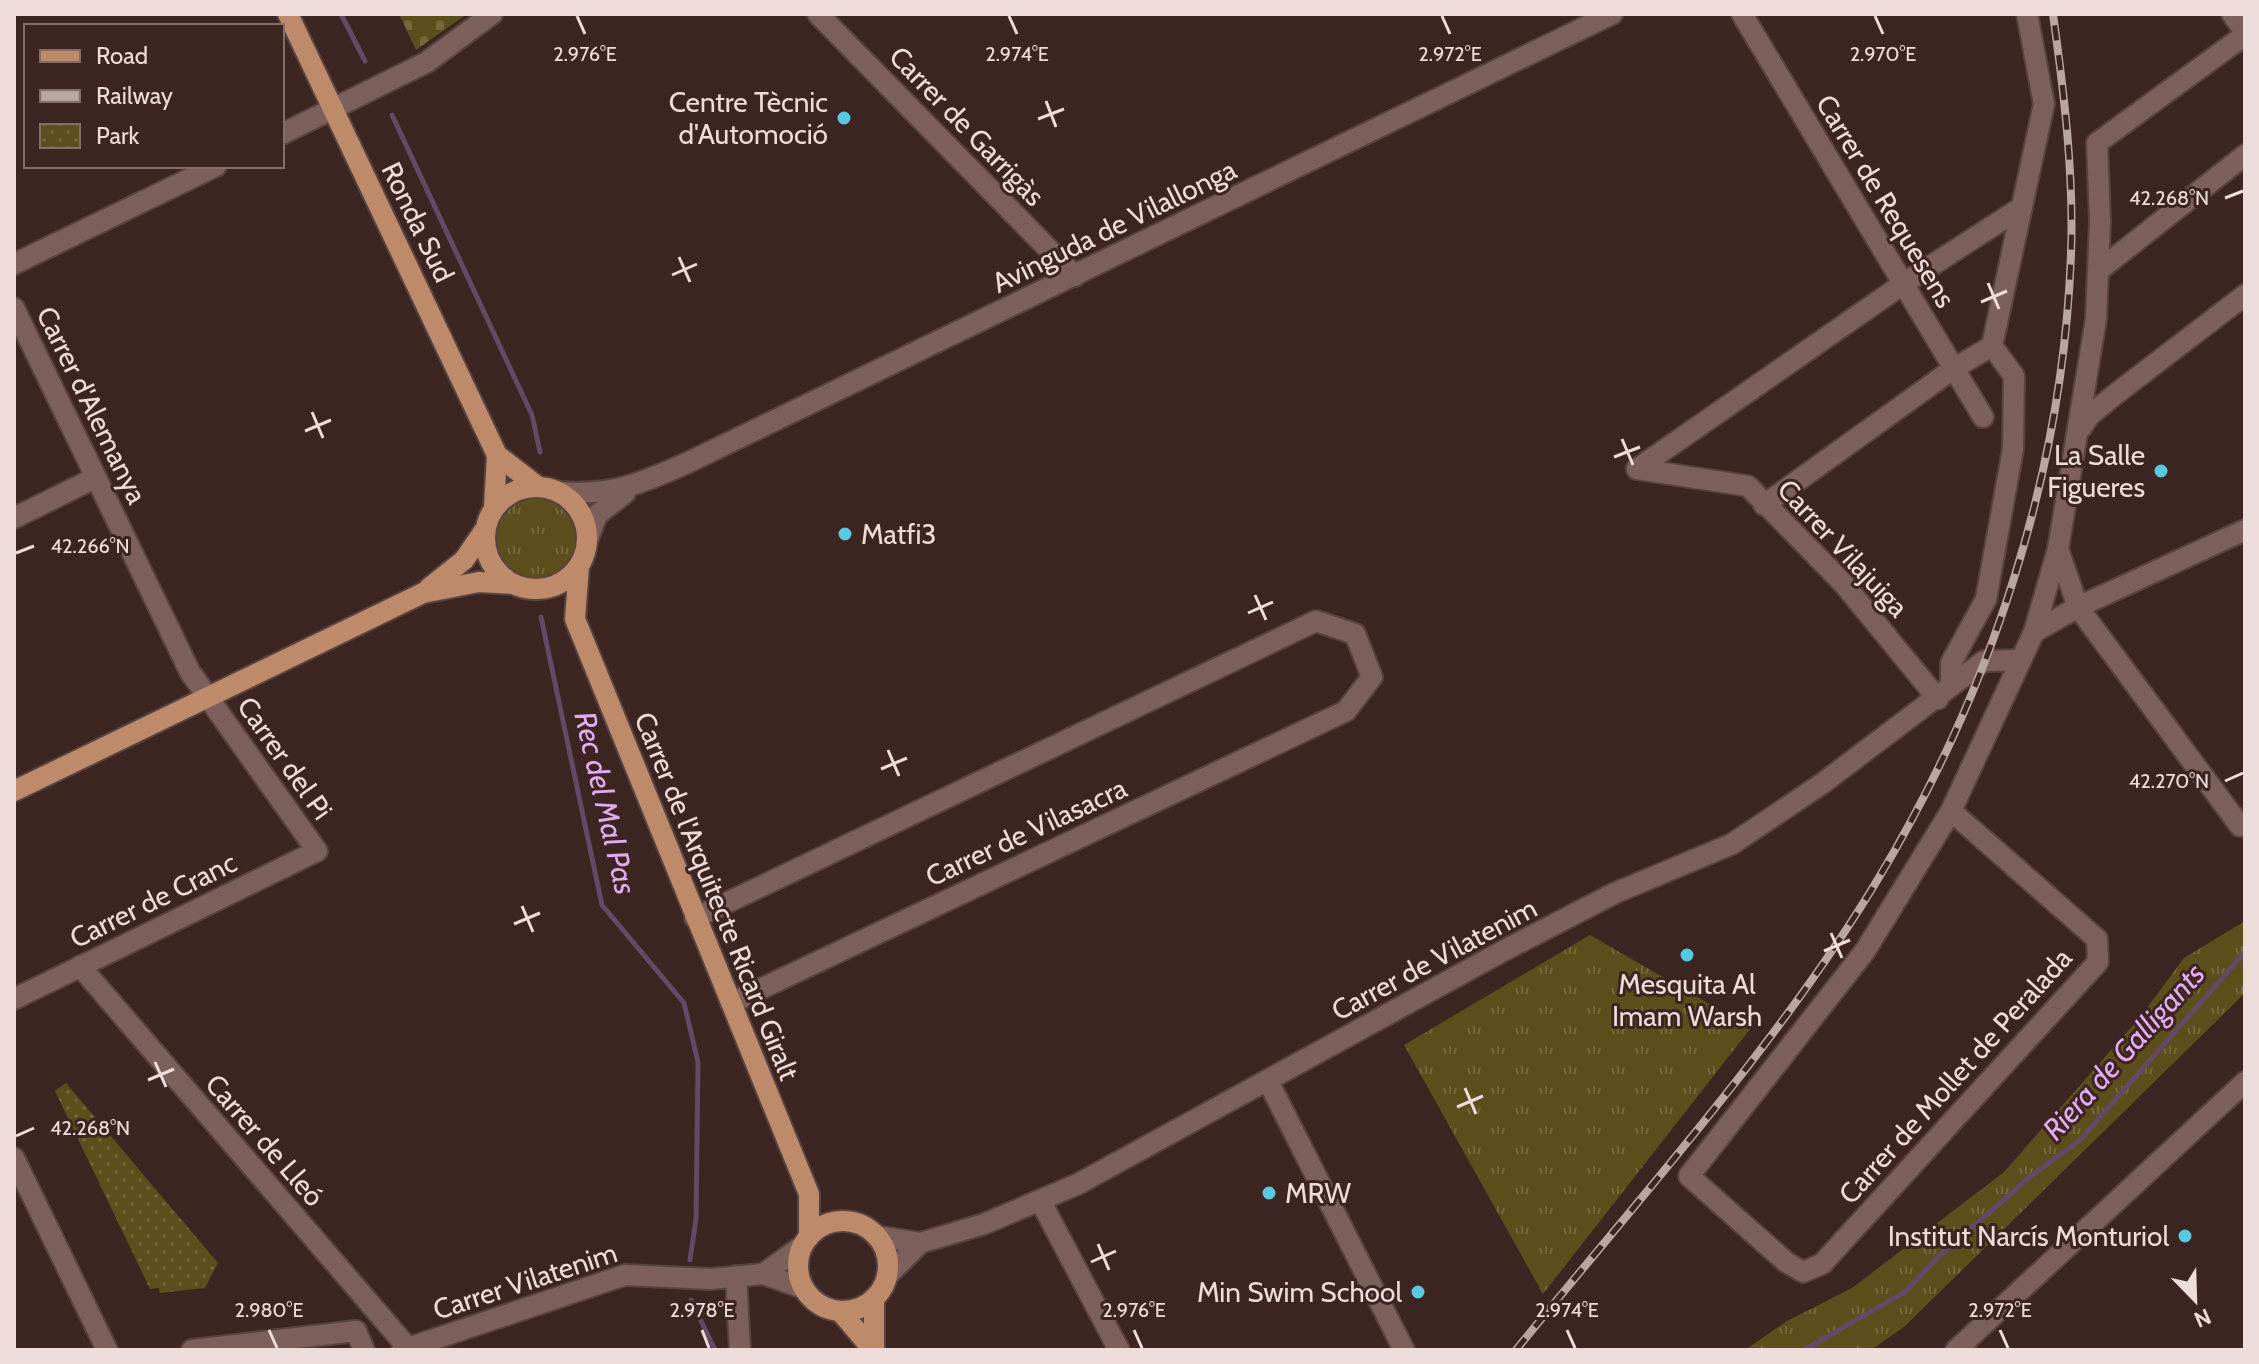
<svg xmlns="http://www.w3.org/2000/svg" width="2259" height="1364" viewBox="0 0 2259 1364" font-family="Cabin,sans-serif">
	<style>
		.grass { fill: url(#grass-tufts) }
		.cemetery { fill: url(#cemetery-stones) }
		.park { fill: url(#park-dots) }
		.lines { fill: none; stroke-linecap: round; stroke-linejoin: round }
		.stream { stroke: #654966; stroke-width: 5 }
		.minor-casing { stroke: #584341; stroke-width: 24 }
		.major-casing { stroke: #584341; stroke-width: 24 }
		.minor { stroke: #7d605c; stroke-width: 20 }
		.major { stroke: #bd8b69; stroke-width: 20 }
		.rail-casing { stroke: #b9a6a3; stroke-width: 8 }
		.rail { stroke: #3d2522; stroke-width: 5; stroke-dasharray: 15; stroke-linecap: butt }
		.ticks { fill: none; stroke: #eddcd9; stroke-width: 3 }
		.poi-dot { fill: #57c9e2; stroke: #3d2522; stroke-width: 3 }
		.labels { text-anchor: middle; stroke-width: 6; stroke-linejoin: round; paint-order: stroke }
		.poi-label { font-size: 28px; fill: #eddcd9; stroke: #3d2522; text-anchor: end }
		.street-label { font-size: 28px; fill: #eddcd9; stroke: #3d2522 }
		.water-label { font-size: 30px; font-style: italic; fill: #e2acf3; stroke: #3d2522 }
		.ticks-label { font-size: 20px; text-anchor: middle; fill: #eddcd9; stroke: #3d2522; stroke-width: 6; stroke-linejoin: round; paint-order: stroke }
	</style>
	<defs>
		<pattern id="grass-tufts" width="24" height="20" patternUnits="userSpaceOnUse" patternTransform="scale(2)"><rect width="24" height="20" fill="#5c4f1c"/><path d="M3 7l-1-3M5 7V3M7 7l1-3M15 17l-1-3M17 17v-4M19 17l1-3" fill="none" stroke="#74683c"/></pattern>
		<pattern id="cemetery-stones" width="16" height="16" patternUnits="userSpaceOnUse" patternTransform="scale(2)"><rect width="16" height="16" fill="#5c4f1c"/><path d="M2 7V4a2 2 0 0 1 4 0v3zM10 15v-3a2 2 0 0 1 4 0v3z" fill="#74683c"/></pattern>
		<pattern id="park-dots" width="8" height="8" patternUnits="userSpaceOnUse" patternTransform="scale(2)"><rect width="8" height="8" fill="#5c4f1c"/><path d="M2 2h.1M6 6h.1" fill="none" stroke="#74683c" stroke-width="1.8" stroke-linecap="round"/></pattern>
	</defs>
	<rect width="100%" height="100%" fill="#3d2522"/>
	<g class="grass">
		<circle cx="536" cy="538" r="40"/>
		<path d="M 2245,921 L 2245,993 L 1904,1327 L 1871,1350 L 1745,1350 L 1787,1321 L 1852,1288 L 2004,1172 L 2141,1016 L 2184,958 Z"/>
		<path d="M 1590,935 L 1751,1028 L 1543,1294 L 1404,1045 Z"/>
	</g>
	<path class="cemetery" d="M 399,14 L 467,14 L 416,50 Z"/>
	<path class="park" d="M 66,1083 L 218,1263 L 205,1288 L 160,1293 L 159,1288 L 150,1289 L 55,1091 Z"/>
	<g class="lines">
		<g class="stream">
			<path d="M 341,14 L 365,61"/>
			<path d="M 392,115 L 532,415 L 540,452"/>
			<path d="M 541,617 L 602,905 L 684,1003 L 698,1062 L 696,1219 L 690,1260"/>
			<path d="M 691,1300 L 715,1350"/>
			<path d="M 1804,1350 L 1905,1292 L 1938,1257 L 2031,1176 L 2079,1141 L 2245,952"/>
		</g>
		<defs>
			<g id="minor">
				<path d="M 818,14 L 1075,276"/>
				<path d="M 1742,14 L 1983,417"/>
				<path d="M 2232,14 L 2245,32"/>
				<path d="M 282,134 L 427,62 L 492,14"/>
				<path d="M 14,264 L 216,166"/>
				<path d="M 2098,271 L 2245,155"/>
				<path d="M 14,308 L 190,672 L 317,851 L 14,999"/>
				<path d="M 2081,428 L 2089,416 L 2117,393 L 2245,295"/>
				<path d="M 1637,469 L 1903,284 L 2019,209"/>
				<path d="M 1637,469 L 1748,486 L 1843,583 L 1938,699"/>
				<path d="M 559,492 C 612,496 640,484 687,463 L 1612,14"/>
				<path d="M 1764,505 L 1953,369 L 1992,346 L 2044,104 L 2027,14"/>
				<path d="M 14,518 L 95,478"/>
				<path d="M 587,541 L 597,515 L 625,493"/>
				<path d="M 2058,549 L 2078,607 L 2240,826"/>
				<path d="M 2034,632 L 2078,607 L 2245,530"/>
				<path d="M 1951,683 L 1951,663 L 1986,599 L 2013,449 L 2014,376 L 1992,346"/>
				<path d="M 1951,811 L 2097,939 L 2098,962 L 1822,1264 L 1803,1272 L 1786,1262 L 1689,1176 L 1865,951 L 1951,811 L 2034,632 L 2058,549 L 2096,319 L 2100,221 L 2097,143 L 2245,35"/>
				<path d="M 695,918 L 1316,621 L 1355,634 L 1372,677 L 1346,711 L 731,1003"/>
				<path d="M 80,966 L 408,1348"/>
				<path d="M 1268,1081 L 1404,1350"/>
				<path d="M 14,1158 L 107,1350"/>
				<path d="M 1041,1202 L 1119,1350"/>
				<path d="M 876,1236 L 920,1243 L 984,1224 L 1078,1184 L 1503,951 L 1615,893 L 1732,844 L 1823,783 L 1984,661 L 2021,660"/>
				<path d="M 763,1274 L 803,1288"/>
				<path d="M 736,1276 L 740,1350"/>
				<path d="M 887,1276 L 920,1243"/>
				<path d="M 356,1331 L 364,1350"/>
				<path d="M 192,1350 L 356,1331"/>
				<path d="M 402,1350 L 625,1275 L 711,1279 L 763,1274 L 802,1246"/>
				<path d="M 1956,1350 L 2245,1082"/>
			</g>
			<g id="major">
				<path d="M 288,14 L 497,455 L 537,486"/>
				<circle cx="536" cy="538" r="51"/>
				<path d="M 494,507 L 497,455"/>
				<path d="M 579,566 L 575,619 L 809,1194 L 809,1236"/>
				<path d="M 429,588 L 464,560 L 484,531"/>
				<path d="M 14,791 L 423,593 L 479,582 L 513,584"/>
				<circle cx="843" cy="1266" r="45"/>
				<path d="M 874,1298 L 874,1350"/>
				<path d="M 840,1311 L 873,1350"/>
			</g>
		</defs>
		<use href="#minor" class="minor-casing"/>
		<use href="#major" class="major-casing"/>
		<use href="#minor" class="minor"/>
		<use href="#major" class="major"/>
		<defs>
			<path id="rail" d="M 1516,1350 C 1637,1200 1779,1044 1878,879 C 1991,691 2063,474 2071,254 C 2074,174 2064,93 2053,14"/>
		</defs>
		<use href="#rail" class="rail-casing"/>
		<use href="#rail" class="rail"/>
	</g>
	<path class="ticks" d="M 577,16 L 585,34M 1009,16 L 1017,34M 1442,16 L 1450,34M 1875,16 L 1883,34M 1046,101 L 1056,127M 1038,119 L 1064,109M 2225,198 L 2243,191M 679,257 L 690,282M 672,275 L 697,264M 1988,283 L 1999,309M 1981,302 L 2007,291M 312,412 L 323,438M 305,431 L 331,420M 1622,439 L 1633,465M 1614,457 L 1640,447M 16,553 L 34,546M 1255,595 L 1266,620M 1248,613 L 1273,602M 888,750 L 899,776M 881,769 L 907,758M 2225,781 L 2243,773M 522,906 L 533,932M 514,924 L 540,913M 1831,933 L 1842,958M 1824,951 L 1850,940M 155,1062 L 166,1087M 148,1080 L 174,1069M 1465,1088 L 1476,1114M 1457,1107 L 1483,1096M 16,1136 L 34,1128M 1098,1244 L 1109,1270M 1091,1262 L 1116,1251M 269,1330 L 277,1348M 702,1330 L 709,1348M 1134,1330 L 1142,1348M 1567,1330 L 1575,1348M 2000,1330 L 2008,1348"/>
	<g class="poi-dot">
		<circle cx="844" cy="118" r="8"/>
		<circle cx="2161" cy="471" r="8"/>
		<circle cx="845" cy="534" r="8"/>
		<circle cx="1687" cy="955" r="8"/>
		<circle cx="1269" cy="1193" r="8"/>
		<circle cx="2185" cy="1236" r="8"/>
		<circle cx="1418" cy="1292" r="8"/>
	</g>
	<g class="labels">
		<g class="poi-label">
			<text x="828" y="112">Centre Tècnic<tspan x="828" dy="32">d'Automoció</tspan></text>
			<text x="2145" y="465">La Salle<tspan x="2145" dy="32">Figueres</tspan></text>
			<text x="861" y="544" text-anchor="start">Matfi3</text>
			<text x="1687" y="994" text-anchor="middle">Mesquita Al<tspan x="1687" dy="32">Imam Warsh</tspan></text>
			<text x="1285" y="1203" text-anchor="start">MRW</text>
			<text x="2169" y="1246">Institut Narcís Monturiol</text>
			<text x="1402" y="1302">Min Swim School</text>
		</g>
		<g class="street-label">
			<text transform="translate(967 126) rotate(46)" y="10">Carrer de Garrigàs</text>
			<text transform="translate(1886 201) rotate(59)" y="10">Carrer de Requesens</text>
			<text transform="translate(418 222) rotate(64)" y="10">Ronda Sud</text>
			<text transform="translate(1114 226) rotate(-26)" y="10">Avinguda de Vilallonga</text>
			<text transform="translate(92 405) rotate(64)" y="10">Carrer d'Alemanya</text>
			<text transform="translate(1843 548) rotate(47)" y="10">Carrer Vilajuiga</text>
			<text transform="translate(285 758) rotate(55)" y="10">Carrer del Pi</text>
			<text transform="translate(1026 832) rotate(-25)" y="10">Carrer de Vilasacra</text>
			<text transform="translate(717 896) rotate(68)" y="10">Carrer de l'Arquitecte Ricard Giralt</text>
			<text transform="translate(153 900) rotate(-26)" y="10">Carrer de Cranc</text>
			<text transform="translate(1434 959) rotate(-28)" y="10">Carrer de Vilatenim</text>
			<text transform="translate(1955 1076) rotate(-48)" y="10">Carrer de Mollet de Peralada</text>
			<text transform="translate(265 1140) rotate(49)" y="10">Carrer de Lleó</text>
			<text transform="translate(525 1281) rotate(-18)" y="10">Carrer Vilatenim</text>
		</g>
		<g class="water-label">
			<text transform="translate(605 803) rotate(77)" y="10">Rec del Mal Pas</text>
			<text transform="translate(2124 1052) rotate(-48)" y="10">Riera de Galligants</text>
		</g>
	</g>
	<g class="ticks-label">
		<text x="585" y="61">2.976°E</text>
		<text x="1017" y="61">2.974°E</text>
		<text x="1450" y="61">2.972°E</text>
		<text x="1883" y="61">2.970°E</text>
		<text x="2169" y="205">42.268°N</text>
		<text x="90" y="553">42.266°N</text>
		<text x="2169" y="788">42.270°N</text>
		<text x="90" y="1135">42.268°N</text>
		<text x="269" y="1317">2.980°E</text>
		<text x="702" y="1317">2.978°E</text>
		<text x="1134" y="1317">2.976°E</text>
		<text x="1567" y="1317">2.974°E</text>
		<text x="2000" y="1317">2.972°E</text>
	</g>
	<rect width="2259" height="1364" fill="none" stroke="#eddcd9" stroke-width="32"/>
	<rect x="24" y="24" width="260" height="144" fill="#3d2522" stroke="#836e6b" stroke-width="2"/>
	<rect x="40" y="50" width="40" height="12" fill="#bd8b69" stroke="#836e6b" stroke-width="2"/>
	<text x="96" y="64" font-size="24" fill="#eddcd9">Road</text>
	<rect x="40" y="90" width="40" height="12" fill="#b9a6a3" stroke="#836e6b" stroke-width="2"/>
	<text x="96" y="104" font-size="24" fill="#eddcd9">Railway</text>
	<rect x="40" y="124" width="40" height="24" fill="url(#park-dots)" stroke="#836e6b" stroke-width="2"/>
	<text x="96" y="144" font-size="24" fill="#eddcd9">Park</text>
	<g transform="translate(2195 1300) rotate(157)" stroke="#3d2522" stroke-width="6" paint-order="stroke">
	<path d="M0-6L14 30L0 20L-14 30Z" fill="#eddcd9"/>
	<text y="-12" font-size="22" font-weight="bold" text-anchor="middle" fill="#eddcd9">N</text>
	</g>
</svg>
